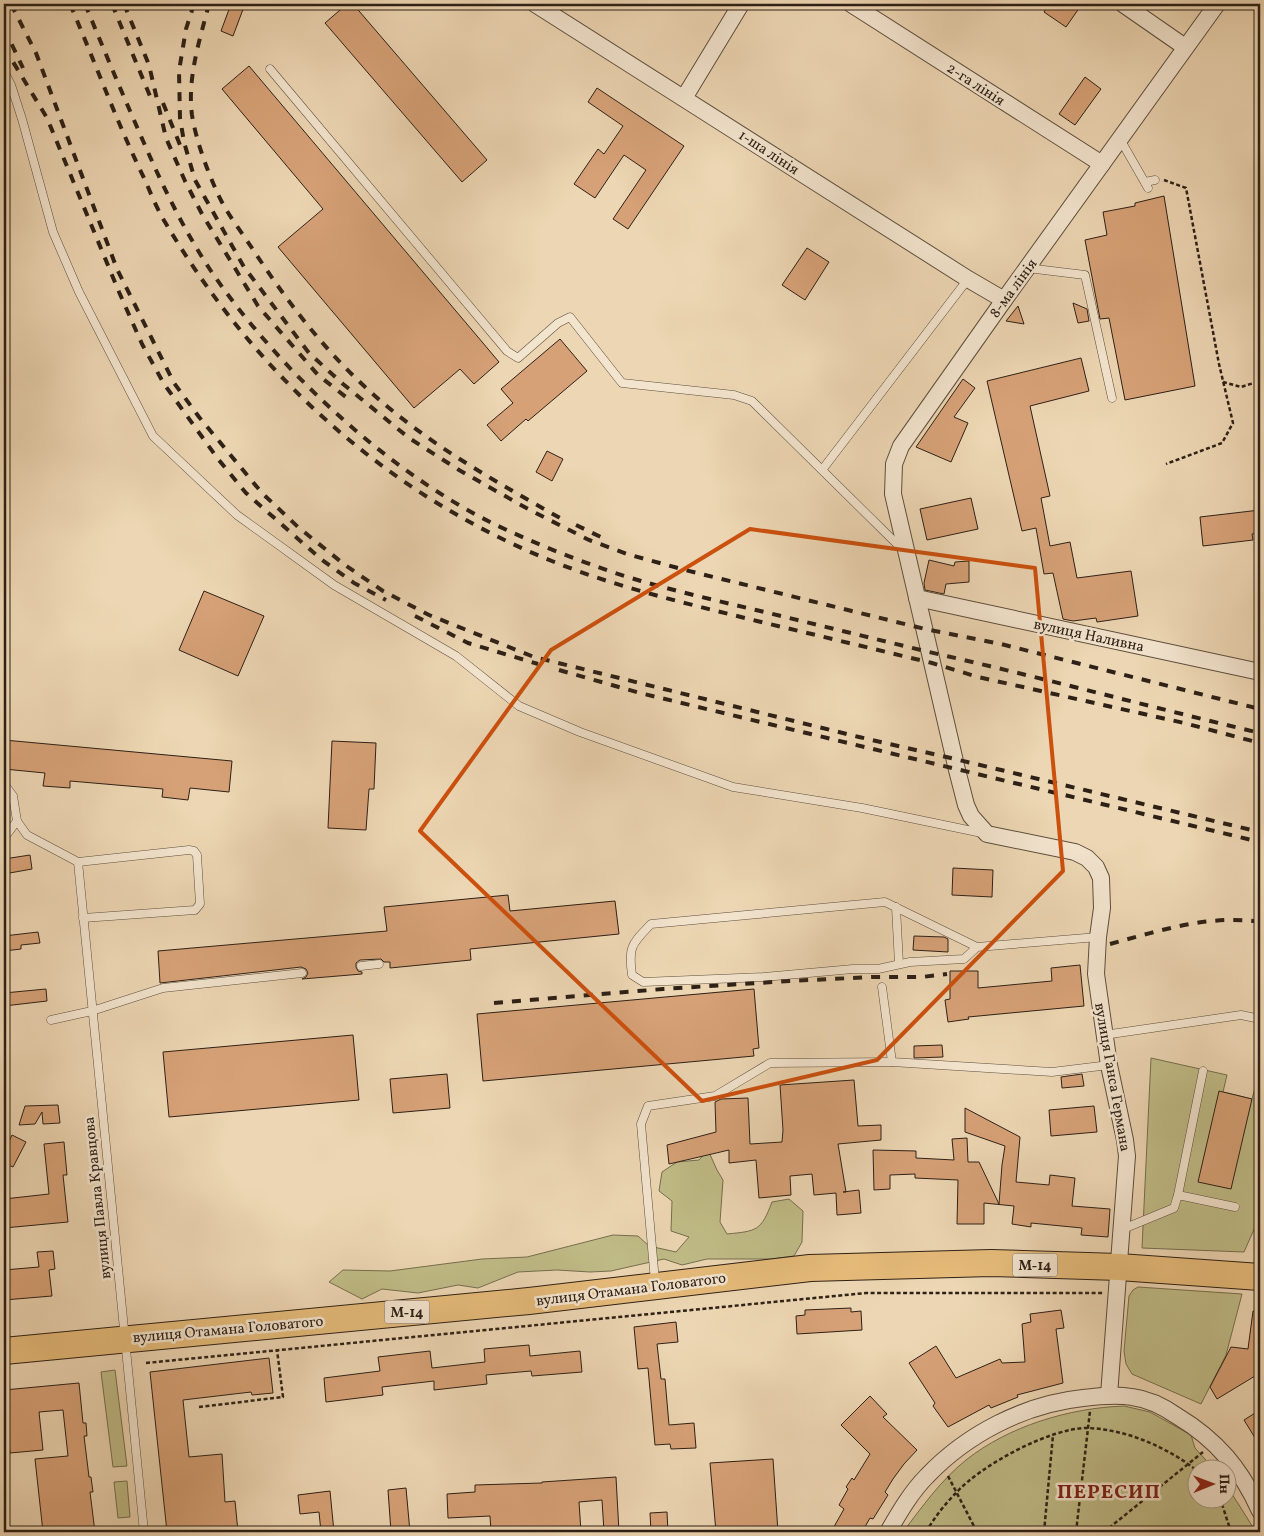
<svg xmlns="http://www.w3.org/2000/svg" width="1264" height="1536" viewBox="0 0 1264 1536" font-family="Vollkorn,serif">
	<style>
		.green { fill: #c0bc87; stroke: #766e4e }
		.building { fill: #d7a177; stroke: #2d2016 }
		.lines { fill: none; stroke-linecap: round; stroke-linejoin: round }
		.service-casing { stroke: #5d4e3d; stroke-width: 9 }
		.minor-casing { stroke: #5d4e3d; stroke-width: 18 }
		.primary-casing { stroke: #2d2016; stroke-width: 28 }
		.path { stroke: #2d2016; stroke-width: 2.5; stroke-dasharray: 4 2.5; stroke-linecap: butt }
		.service { stroke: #f3e4ce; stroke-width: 8 }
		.minor { stroke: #f3e4ce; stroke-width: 16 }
		.primary { stroke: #e6bb7a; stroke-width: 26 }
		.rail { stroke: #2d2016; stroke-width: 4; stroke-dasharray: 9 9; stroke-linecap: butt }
		.marked { fill: none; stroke: #cc500e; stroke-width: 4; stroke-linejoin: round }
		.labels { text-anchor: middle; stroke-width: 5; stroke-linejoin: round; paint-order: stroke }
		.shield { fill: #f3e4ce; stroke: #685b4d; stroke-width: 1 }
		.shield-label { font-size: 14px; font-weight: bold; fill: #2d2016 }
		.street-label { font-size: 15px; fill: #2d2016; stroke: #f3e4ce }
		.district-label { font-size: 20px; font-weight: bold; letter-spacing: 1px; fill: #7a1f14; stroke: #f3e4ce }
	</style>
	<rect width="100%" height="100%" fill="#edd6b3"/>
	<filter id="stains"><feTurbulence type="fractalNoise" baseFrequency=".004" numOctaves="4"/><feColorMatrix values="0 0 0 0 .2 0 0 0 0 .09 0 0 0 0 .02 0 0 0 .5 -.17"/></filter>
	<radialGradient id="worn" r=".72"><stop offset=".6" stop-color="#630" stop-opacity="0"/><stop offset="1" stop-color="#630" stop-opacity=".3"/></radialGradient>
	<g class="green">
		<path d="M 1151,1058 L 1227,1075 L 1223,1092 L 1252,1099 L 1256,1084 L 1260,1085 L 1260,1211 L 1259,1218 L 1244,1252 L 1142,1248 Z"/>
		<path d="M 708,1150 L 717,1170 L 723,1180 L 720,1222 L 727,1234 C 757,1231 761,1231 772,1202 L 789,1199 L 803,1211 L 802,1242 L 794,1256 L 771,1259 L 707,1259 L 682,1265 L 664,1259 L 611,1271 L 590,1272 L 557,1270 L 518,1272 L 478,1288 L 458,1285 L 418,1293 L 382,1289 L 362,1299 L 329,1282 L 343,1270 L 390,1271 L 482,1259 L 527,1257 L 613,1235 L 638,1236 L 649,1246 L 676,1252 L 689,1237 L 671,1231 L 672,1201 L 659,1191 L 662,1172 L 677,1162 L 699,1160 Z"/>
		<path d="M 1138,1287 L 1242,1294 L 1226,1355 L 1201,1404 L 1132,1374 L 1126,1364 L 1124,1351 L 1129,1296 L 1133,1290 Z"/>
		<path d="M 115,1370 L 127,1466 L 113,1467 L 101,1372 Z"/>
		<path d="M 1124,1406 L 1150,1412 L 1191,1435 L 1195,1448 L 1213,1468 L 1196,1468 L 1196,1498 L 1226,1498 L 1227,1486 L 1256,1532 L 903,1532 C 922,1507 941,1480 966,1460 C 1009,1426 1069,1408 1124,1406 Z"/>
		<path d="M 127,1481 L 130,1517 L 118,1518 L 114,1482 Z"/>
	</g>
	<g class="building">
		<path d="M 231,4 L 245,4 L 233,36 L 221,31 Z"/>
		<path d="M 347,4 L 353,4 L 487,160 L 462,182 L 325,23 Z"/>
		<path d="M 1049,4 L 1082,4 L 1066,27 L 1044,12 Z"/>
		<path d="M 249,66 L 499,362 L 474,384 L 460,369 L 414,408 L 278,247 L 323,209 L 222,89 Z"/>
		<path d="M 1085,77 L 1101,89 L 1075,125 L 1059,114 Z"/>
		<path d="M 597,88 L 684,146 L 628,229 L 613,219 L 646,170 L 624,155 L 595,198 L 574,184 L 598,149 L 604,154 L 623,126 L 588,102 Z"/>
		<path d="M 1164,196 L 1195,386 L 1125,400 L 1109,318 L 1100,319 L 1085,240 L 1107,235 L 1103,212 L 1135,206 L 1135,203 Z"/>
		<path d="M 807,248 L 829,262 L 805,300 L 782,285 Z"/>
		<path d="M 1073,303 L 1087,309 L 1089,321 L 1078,323 Z"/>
		<path d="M 1018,306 L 1024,324 L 1006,321 Z"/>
		<path d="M 560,339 L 587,371 L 528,421 L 526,419 L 501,441 L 487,425 L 513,403 L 501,389 Z"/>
		<path d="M 1081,358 L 1089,391 L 1030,406 L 1050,496 L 1041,498 L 1050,546 L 1070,542 L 1077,578 L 1131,571 L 1138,616 L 1097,622 L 1096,618 L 1073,621 L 1063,619 L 1053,573 L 1044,574 L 1036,528 L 1022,531 L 987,381 Z"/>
		<path d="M 963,379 L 975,388 L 954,417 L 968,423 L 951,462 L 916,447 Z"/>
		<path d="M 547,451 L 563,459 L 552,481 L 536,472 Z"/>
		<path d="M 971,498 L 978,529 L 927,540 L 920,509 Z"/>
		<path d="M 1260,510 L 1260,533 L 1252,534 L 1253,540 L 1203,546 L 1200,517 Z"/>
		<path d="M 929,560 L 954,566 L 955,562 L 969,561 L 969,582 L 946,584 L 944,594 L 925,590 L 924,583 Z"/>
		<path d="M 204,591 L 264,616 L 238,676 L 179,650 Z"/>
		<path d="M 4,740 L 232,761 L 229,792 L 190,788 L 188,800 L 162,797 L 163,789 L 70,781 L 70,788 L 43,786 L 45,773 L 4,769 Z"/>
		<path d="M 332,741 L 376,743 L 374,789 L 369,789 L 366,830 L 328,828 Z"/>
		<path d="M 30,855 L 32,869 L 4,874 L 4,859 Z"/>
		<path d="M 953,868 L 993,870 L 992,897 L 952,895 Z"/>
		<path d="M 508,895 L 510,911 L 615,901 L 619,934 L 470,949 L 471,960 L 390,968 L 390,962 L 384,962 L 381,959 L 360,960 L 356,963 L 356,967 L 358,971 L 362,972 L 362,974 L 302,979 L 306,977 L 308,973 L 306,969 L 301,967 L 160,983 L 158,951 L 387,931 L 384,907 Z"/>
		<path d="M 38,932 L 40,943 L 21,945 L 21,949 L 4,951 L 4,936 Z"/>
		<path d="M 914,936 L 944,937 L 948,939 L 948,952 L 913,950 Z"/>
		<path d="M 1080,965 L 1084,1006 L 968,1017 L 969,1019 L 948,1022 L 945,1000 L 950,999 L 950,971 L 978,971 L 978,988 L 1052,981 L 1051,968 Z"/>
		<path d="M 46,989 L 47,1001 L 4,1006 L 4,993 Z"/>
		<path d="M 754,989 L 759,1048 L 753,1049 L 754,1056 L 483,1081 L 477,1014 Z"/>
		<path d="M 353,1035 L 359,1100 L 169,1117 L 163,1052 Z"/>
		<path d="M 942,1045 L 943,1057 L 914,1058 L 914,1046 Z"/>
		<path d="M 447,1074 L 450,1108 L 393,1113 L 390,1079 Z"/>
		<path d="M 1082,1074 L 1084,1086 L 1062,1088 L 1061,1077 Z"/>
		<path d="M 854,1080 L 858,1126 L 881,1125 L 881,1140 L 838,1144 L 846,1192 L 843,1192 L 859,1190 L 861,1213 L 837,1215 L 836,1193 L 814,1195 L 812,1174 L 790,1176 L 791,1195 L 759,1198 L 756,1160 L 729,1163 L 729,1150 L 669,1164 L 667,1145 L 716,1132 L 715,1102 L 721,1099 L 748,1098 L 750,1144 L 782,1142 L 783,1130 L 780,1085 Z"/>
		<path d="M 1219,1091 L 1252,1099 L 1231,1189 L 1198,1182 Z"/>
		<path d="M 58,1105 L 60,1123 L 43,1124 L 42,1112 L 35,1124 L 19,1125 L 25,1106 Z"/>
		<path d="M 1094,1106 L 1097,1132 L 1051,1136 L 1049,1110 Z"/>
		<path d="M 965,1108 L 1020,1137 L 1016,1182 L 1049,1185 L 1050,1175 L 1075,1178 L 1072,1206 L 1110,1209 L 1108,1237 L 1081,1235 L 1082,1228 L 1031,1223 L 1031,1227 L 1012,1224 L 1014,1206 L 984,1203 L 984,1224 L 957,1224 L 958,1180 L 915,1178 L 915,1174 L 890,1175 L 890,1189 L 874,1190 L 873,1150 L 916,1151 L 916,1158 L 954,1160 L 952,1139 L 967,1138 L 968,1162 L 979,1162 L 999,1204 L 1002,1165 L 1005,1146 L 965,1132 Z"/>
		<path d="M 12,1135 L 26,1142 L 13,1167 L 4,1163 L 4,1152 Z"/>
		<path d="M 64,1142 L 67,1175 L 63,1175 L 68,1222 L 4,1228 L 4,1199 L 49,1194 L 44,1144 Z"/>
		<path d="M 53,1251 L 55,1269 L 49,1270 L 52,1296 L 4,1300 L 4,1270 L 39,1267 L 37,1252 Z"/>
		<path d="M 851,1308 L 851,1312 L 861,1311 L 862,1330 L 797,1334 L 796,1316 L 805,1315 L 805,1310 Z"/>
		<path d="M 1061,1310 L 1064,1328 L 1056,1329 L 1063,1383 L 1017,1395 L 1018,1397 L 991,1408 L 989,1405 L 948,1427 L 933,1406 L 935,1403 L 909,1363 L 936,1346 L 956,1378 L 1000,1359 L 1002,1363 L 1025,1362 L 1022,1324 L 1031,1322 L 1030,1314 Z"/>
		<path d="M 1253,1311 L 1260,1311 L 1260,1373 L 1217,1399 L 1210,1387 L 1231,1347 L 1248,1349 Z"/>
		<path d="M 676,1322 L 678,1342 L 657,1344 L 661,1379 L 665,1379 L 669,1425 L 694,1423 L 696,1448 L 671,1449 L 670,1444 L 655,1445 L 648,1368 L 638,1369 L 634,1327 Z"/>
		<path d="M 529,1345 L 530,1356 L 580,1351 L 582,1372 L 532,1376 L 531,1371 L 486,1375 L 487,1384 L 434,1390 L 434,1381 L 382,1387 L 383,1395 L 326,1402 L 324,1378 L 380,1371 L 378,1357 L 430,1351 L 432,1368 L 485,1362 L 484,1349 Z"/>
		<path d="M 269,1358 L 273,1393 L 252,1395 L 251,1392 L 183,1400 L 189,1457 L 222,1454 L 225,1502 L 235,1501 L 238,1532 L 167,1532 L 150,1372 Z"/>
		<path d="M 79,1383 L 83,1423 L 86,1423 L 87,1436 L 84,1436 L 89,1477 L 91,1477 L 92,1485 L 93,1492 L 90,1492 L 95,1532 L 43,1532 L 35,1459 L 68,1456 L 63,1410 L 39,1412 L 43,1450 L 10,1453 L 6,1416 L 4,1416 L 4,1390 Z"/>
		<path d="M 870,1396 L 887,1414 L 883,1417 L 917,1450 L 904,1464 L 893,1479 L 885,1492 L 888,1495 L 873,1519 L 870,1518 L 862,1532 L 831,1532 L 844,1509 L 839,1505 L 848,1489 L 846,1487 L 852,1478 L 854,1480 L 870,1454 L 841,1425 Z"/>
		<path d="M 1260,1410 L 1260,1446 L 1244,1420 Z"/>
		<path d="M 773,1459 L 778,1532 L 716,1532 L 710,1463 Z"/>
		<path d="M 616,1477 L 619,1532 L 604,1532 L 602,1500 L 579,1502 L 581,1532 L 491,1532 L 490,1516 L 448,1518 L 447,1494 L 475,1492 L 475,1485 L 542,1483 L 542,1482 Z"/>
		<path d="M 406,1488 L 410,1532 L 391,1532 L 388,1490 Z"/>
		<path d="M 330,1491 L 334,1532 L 321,1532 L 319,1512 L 300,1514 L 298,1495 Z"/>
		<path d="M 667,1512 L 668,1532 L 651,1532 L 650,1513 Z"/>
	</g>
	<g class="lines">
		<defs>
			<g id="service">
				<path d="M 270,69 L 507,351 L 518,358 L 558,323 L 570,317 L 622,383 L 734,395 L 752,401 L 902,549"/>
				<path d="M 4,71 L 11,85 L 22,119 L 53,232 L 79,292 L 153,436 L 237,515 L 334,585 L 456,656 L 519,706 L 580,732 L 733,787 L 862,808 L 982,833"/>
				<path d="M 1120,139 L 1148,188"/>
				<path d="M 1145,182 L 1155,180"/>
				<path d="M 1027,268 L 1085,275 L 1112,398"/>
				<path d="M 822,470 L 968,279"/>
				<path d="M 4,786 L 7,788 L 13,796 L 17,821 L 27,835 L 78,862 L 189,850 L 194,851 L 197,855 L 200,904 L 195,910 L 83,918"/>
				<path d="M 4,838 L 17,821"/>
				<path d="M 78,862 L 144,1532"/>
				<path d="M 896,907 L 899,964"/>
				<path d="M 977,947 L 964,959 L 910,962 L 878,969 L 853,969 L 764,977 L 643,982 L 632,975 C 628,946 632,944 651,924 L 885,902 L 977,947 L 1098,937"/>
				<path d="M 361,966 L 379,964"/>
				<path d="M 882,987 L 892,1062"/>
				<path d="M 51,1020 L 92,1011 L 163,988 L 302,973"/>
				<path d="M 1104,1035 L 1241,1015 L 1260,1019"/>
				<path d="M 1178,1195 L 1203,1071"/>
				<path d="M 1123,1229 L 1174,1208 L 1178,1195 L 1235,1207"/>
				<path d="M 655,1281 L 641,1124 L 648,1106 L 715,1096 L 770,1063 L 892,1062 L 1052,1072 L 1109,1065"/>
			</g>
			<g id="minor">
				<path d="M 535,4 L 968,279 L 1004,300"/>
				<path d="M 851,4 L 1102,164"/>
				<path d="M 1123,4 L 1185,47"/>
				<path d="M 684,98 L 741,4"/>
				<path d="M 917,598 L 1260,672"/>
				<path d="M 1109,1395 L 1127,1156 L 1125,1140 L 1109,1065 L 1096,974 L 1098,937 L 1102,908 L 1101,878 L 1096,867 L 1087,858 L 1075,852 L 987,834 L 971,816 L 966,805 L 957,770 L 893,494 L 894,464 L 901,446 L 1004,300 L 1217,4"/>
				<path d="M 888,1532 C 899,1513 911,1492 927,1476 C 967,1434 1025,1404 1083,1398 C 1099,1396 1116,1394 1132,1397 C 1148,1399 1164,1407 1177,1416 C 1217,1440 1241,1469 1260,1511"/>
			</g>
			<path id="primary" d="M 4,1351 L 529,1301 L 810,1268 L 991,1263 L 1119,1267 L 1260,1277"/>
		</defs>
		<use href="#service" class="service-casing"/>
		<use href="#minor" class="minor-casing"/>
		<use href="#primary" class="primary-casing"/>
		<g class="path">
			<path d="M 1164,180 L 1186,188 L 1219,364 L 1233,423 L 1222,443 L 1166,464"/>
			<path d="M 1223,382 L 1241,387 L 1260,381"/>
			<path d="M 146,1363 L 866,1293 L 1103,1293"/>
			<path d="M 199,1407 L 283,1397 L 277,1350"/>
			<path d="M 948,1476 L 977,1532"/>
			<path d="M 1220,1498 L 1231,1532"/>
			<path d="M 926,1532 C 934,1518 945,1504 956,1493 C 981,1465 1050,1428 1087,1428 C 1125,1429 1167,1447 1196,1470"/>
			<path d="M 1044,1532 L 1053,1435"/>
			<path d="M 1076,1532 L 1090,1411"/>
			<path d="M 1104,1532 L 1203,1452"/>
		</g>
		<use href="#service" class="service"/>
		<use href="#minor" class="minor"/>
		<use href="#primary" class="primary"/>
		<g class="rail">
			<path d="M 11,4 L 36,53 L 117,269 L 174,383 L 199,417 L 262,493 L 298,527 L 345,565 L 383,591 L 429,615 L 534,657 L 859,737 L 955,759 L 1260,832"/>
			<path d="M 70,4 C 95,62 117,123 145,180 C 151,194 157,209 165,222 C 260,383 401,507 578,571 C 636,592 697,606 757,621 C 816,635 874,649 932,663 L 978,677 L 1184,723 L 1260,743"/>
			<path d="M 85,4 C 102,45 119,86 137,127 C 158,176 181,226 211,271 C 277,368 385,469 490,522 C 535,544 593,567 641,581 C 679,592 718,601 756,610 C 814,624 871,638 929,652 C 1040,677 1150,707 1260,733"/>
			<path d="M 112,4 L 152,101"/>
			<path d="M 124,4 L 149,65 L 166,138 L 185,181 L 202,214 L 258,306 L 318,375 L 351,401"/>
			<path d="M 194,4 L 186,29 L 179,71 L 180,118 L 184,142 L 195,180 L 244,267 L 309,353 L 343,384 L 409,438 L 459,470 L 528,509 L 589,540 L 627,554 L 685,570 L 925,629 L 1001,644 L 1260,709"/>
			<path d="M 209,4 C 200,39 187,78 192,115 C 196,140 206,167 216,190 C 225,211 240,230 252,248 C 284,297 320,345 363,385 C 421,440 491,479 560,518"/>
			<path d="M 4,28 L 23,68"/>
			<path d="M 4,47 L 47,118 L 119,292 L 142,344 L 164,384 L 218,459 L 246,493 L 322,560 L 354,583 L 386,600"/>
			<path d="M 163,103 L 180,145"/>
			<path d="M 576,525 L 607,540"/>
			<path d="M 415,616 L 468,643 L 538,664"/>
			<path d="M 559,670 L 640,693 L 1260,842"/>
			<path d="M 1110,944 C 1159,931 1209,914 1260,922"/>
			<path d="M 494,1003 L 663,989 L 789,981 L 873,977 L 922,977 L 947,974"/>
		</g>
	</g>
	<path class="marked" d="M 750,529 L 1035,568 L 1063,871 L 877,1060 L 702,1101 L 420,831 L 551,650 Z"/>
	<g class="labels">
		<g class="shield">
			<rect x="1012.5" y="1253.5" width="45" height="23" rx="4"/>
			<rect x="384.5" y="1300.5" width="45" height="23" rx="4"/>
		</g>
		<g class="shield-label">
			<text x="1035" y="1270">М-14</text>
			<text x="407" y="1317">М-14</text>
		</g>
		<g class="street-label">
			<text transform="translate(976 84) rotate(33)" y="5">2-га лінія</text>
			<text transform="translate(769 152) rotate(33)" y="5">1-ша лінія</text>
			<text transform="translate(1013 288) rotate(-54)" y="5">8-ма лінія</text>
			<text transform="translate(1089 635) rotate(12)" y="5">вулиця Наливна</text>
			<text transform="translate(1113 1077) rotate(80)" y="5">вулиця Ганса Германа</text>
			<text transform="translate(97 1198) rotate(-96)" y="5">вулиця Павла Кравцова</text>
			<text transform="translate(631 1289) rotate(-7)" y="5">вулиця Отамана Головатого</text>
			<text transform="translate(228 1329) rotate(-5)" y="5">вулиця Отамана Головатого</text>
		</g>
		<g class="district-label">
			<text x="1109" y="1498">ПЕРЕСИП</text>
		</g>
	</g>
	<rect width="1264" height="1536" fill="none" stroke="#edd6b3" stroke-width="20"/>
	<rect x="5" y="5" width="1254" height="1526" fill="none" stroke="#2d2016" stroke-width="2.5"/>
	<rect x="10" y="10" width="1244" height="1516" fill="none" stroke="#2d2016"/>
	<g transform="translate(1212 1484) rotate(89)"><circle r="24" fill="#f3e4ce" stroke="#a49684"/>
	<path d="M0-4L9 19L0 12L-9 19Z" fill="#8f2418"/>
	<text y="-8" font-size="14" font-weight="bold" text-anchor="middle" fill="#2d2016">Пн</text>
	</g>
	<rect width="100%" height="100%" filter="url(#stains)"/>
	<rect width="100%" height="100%" fill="url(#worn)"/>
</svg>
